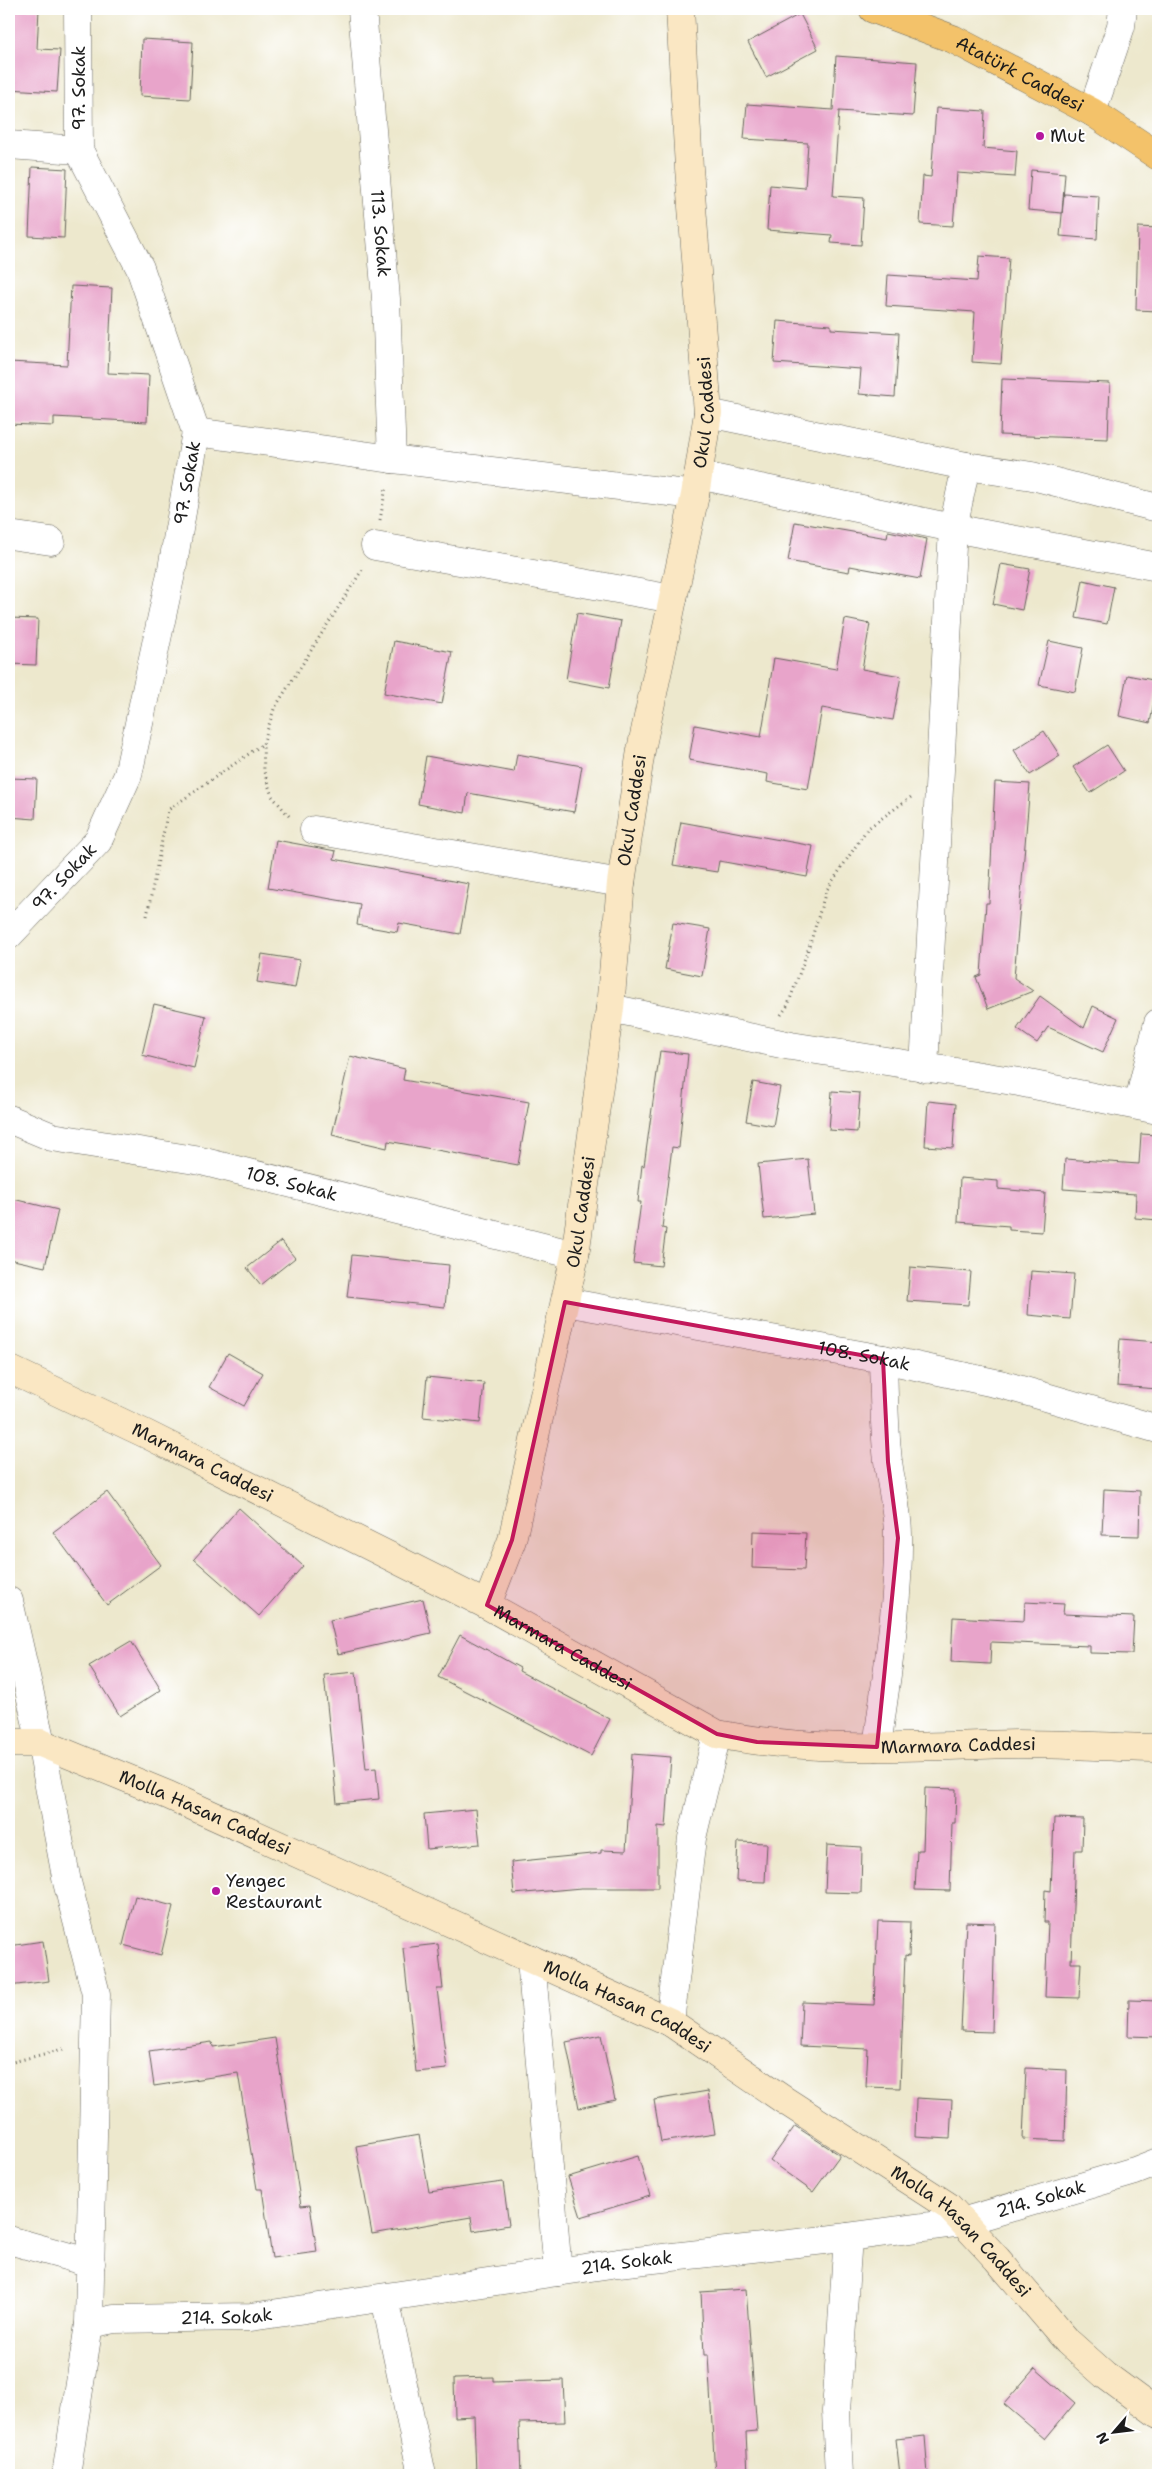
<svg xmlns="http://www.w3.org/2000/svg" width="1167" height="2484" viewBox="0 0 1167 2484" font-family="'Shantell Sans',sans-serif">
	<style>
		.building { fill: #e8a4ca }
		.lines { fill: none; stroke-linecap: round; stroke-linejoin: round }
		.street-casing { stroke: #65635a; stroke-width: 29 }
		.secondary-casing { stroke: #65635a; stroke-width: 29 }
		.primary-casing { stroke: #65635a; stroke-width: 29 }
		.path { stroke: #65635a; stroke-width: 3; stroke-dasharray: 1 4; stroke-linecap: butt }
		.street { stroke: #fff; stroke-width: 28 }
		.secondary { stroke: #fae7c3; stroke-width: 28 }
		.primary { stroke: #f3c26a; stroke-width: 28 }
		.marked { fill: #c2185b; fill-opacity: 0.2; stroke: #c2185b; stroke-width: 4; stroke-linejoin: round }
		.poi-dot { fill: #b5179e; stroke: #fff; stroke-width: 2 }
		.labels { text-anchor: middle; stroke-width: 4; stroke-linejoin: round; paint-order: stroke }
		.street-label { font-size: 18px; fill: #1c1c1c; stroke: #fff }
		.poi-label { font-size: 18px; fill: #1c1c1c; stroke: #fff; text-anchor: start }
	</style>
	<rect width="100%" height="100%" fill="#fff"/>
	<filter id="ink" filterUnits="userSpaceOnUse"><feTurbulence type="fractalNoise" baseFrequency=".02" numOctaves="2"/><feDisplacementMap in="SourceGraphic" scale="10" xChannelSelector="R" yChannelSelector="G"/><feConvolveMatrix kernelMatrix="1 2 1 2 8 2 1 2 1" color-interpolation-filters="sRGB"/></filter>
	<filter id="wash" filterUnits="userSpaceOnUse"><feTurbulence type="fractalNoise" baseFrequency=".0096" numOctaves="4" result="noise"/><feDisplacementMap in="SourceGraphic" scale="20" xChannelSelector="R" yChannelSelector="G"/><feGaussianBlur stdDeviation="1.12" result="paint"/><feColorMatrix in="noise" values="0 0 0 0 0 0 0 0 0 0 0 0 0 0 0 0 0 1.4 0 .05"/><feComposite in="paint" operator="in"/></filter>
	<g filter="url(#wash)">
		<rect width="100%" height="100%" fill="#ede8cd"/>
		<g id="blocks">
			<g class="building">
				<path d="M 9,9 L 39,9 L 37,49 L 60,50 L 57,92 L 9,89 Z"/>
				<path d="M 800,14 L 818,49 L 766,77 L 748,42 Z"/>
				<path d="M 142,39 L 193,42 L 190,99 L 140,96 Z"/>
				<path d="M 836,56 L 917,62 L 913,116 L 839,111 L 833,196 L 864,198 L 861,245 L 831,243 L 832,235 L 767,230 L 770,185 L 805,188 L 808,143 L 744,139 L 747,104 L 833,110 Z"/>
				<path d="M 936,108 L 985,111 L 983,148 L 1017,151 L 1015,177 L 957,173 L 953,226 L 920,224 L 923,176 L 931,177 Z"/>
				<path d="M 32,167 L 67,169 L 64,238 L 29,236 Z"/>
				<path d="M 1031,170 L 1065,173 L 1062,213 L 1028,210 Z"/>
				<path d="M 1064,194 L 1099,196 L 1097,239 L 1060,236 Z"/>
				<path d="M 1138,227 L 1158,228 L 1158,311 L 1136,310 Z"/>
				<path d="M 979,256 L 1009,258 L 1001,364 L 972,362 L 975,312 L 886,306 L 888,275 L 977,281 Z"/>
				<path d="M 71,286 L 112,288 L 108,373 L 149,375 L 147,422 L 54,417 L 54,426 L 9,424 L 9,362 L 67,365 Z"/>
				<path d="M 777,321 L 831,325 L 831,329 L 899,333 L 895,397 L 859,394 L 861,369 L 774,363 Z"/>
				<path d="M 1002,379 L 1110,383 L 1108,439 L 1000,435 Z"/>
				<path d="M 795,522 L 887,538 L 888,531 L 927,539 L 920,579 L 850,566 L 849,572 L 788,561 Z"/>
				<path d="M 1001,564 L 1030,569 L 1022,610 L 993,604 Z"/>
				<path d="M 1083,580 L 1114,587 L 1107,624 L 1076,618 Z"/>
				<path d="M 577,613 L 621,621 L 609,688 L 566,680 Z"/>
				<path d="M 9,618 L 38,619 L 36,665 L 9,664 Z"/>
				<path d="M 845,619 L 870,624 L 862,669 L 901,676 L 893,720 L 822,708 L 808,789 L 767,782 L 768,774 L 689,760 L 695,725 L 761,737 L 774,658 L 836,669 Z"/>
				<path d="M 394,641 L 452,652 L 442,704 L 384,693 Z"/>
				<path d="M 1049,641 L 1083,648 L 1075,692 L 1039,685 Z"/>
				<path d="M 1127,675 L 1158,681 L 1150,723 L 1119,716 Z"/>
				<path d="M 1044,731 L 1060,756 L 1030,775 L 1014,750 Z"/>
				<path d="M 1107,745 L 1124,771 L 1090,793 L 1073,767 Z"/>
				<path d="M 517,754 L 582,766 L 574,812 L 468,793 L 465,813 L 418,804 L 426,756 L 514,772 Z"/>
				<path d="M 9,778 L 37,779 L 35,819 L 9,817 Z"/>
				<path d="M 995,782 L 1030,784 L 1014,978 L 1033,991 L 988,1009 L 976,977 L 981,975 L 986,903 L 989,903 Z"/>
				<path d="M 681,822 L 813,846 L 807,877 L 719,861 L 717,872 L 673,865 Z"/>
				<path d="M 276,840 L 336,851 L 334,859 L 469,884 L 460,934 L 399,923 L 397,932 L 357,925 L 360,904 L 268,888 Z"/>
				<path d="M 673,923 L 710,929 L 702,976 L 665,969 Z"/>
				<path d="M 262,954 L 300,960 L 295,988 L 257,982 Z"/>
				<path d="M 1040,996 L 1084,1028 L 1093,1006 L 1118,1018 L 1103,1052 L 1048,1027 L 1037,1043 L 1017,1029 Z"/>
				<path d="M 154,1004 L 206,1016 L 194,1068 L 142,1055 Z"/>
				<path d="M 660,1051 L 688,1054 L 679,1148 L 672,1147 L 662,1228 L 666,1229 L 661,1266 L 633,1263 L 641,1202 L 638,1202 L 642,1165 L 644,1166 Z"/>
				<path d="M 350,1056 L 405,1069 L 403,1080 L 529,1102 L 518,1165 L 388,1141 L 387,1148 L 332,1135 Z"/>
				<path d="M 753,1082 L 780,1087 L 773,1126 L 746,1121 Z"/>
				<path d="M 832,1091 L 860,1093 L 857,1132 L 829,1130 Z"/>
				<path d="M 928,1101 L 956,1104 L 953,1148 L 925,1146 Z"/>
				<path d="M 1141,1134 L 1158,1135 L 1158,1220 L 1135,1218 L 1136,1194 L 1063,1189 L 1065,1159 L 1139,1164 Z"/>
				<path d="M 808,1159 L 814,1214 L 764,1219 L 758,1164 Z"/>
				<path d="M 960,1178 L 998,1181 L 998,1189 L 1045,1193 L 1042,1232 L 1009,1230 L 1009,1226 L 958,1222 Z"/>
				<path d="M 9,1198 L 58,1210 L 45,1267 L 9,1259 Z"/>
				<path d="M 281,1241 L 295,1258 L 261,1285 L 247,1268 Z"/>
				<path d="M 352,1255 L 449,1265 L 445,1307 L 347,1297 Z"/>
				<path d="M 910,1267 L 971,1272 L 968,1305 L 907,1301 Z"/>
				<path d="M 1031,1271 L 1074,1274 L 1070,1319 L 1028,1315 Z"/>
				<path d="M 1120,1339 L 1158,1342 L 1158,1389 L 1117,1386 Z"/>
				<path d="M 228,1353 L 263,1373 L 244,1406 L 209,1387 Z"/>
				<path d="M 427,1377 L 484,1383 L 480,1423 L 423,1417 Z"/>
				<path d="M 1104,1489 L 1140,1491 L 1139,1536 L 1102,1535 Z"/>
				<path d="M 107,1492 L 161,1565 L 107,1605 L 53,1532 Z"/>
				<path d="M 239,1508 L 303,1566 L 259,1616 L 194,1559 Z"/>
				<path d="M 753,1531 L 806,1533 L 804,1570 L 752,1568 Z"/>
				<path d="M 423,1599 L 431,1633 L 338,1654 L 330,1620 Z"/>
				<path d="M 1025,1602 L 1064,1604 L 1063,1614 L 1134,1617 L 1132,1654 L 1090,1653 L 1090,1646 L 991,1642 L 990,1664 L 951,1662 L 953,1617 L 1024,1621 Z"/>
				<path d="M 460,1635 L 520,1668 L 519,1671 L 610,1719 L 591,1756 L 438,1677 Z"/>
				<path d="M 131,1641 L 161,1690 L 120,1716 L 89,1666 Z"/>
				<path d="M 356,1672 L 366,1769 L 376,1768 L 379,1799 L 337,1803 L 324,1675 Z"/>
				<path d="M 632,1754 L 671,1757 L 666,1827 L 658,1826 L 658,1888 L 581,1888 L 514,1894 L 511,1862 L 601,1853 L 601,1850 L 626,1851 Z"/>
				<path d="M 925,1788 L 956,1789 L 955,1823 L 952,1823 L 950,1891 L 915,1890 L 917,1850 L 923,1850 Z"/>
				<path d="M 476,1809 L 480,1844 L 427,1849 L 424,1814 Z"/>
				<path d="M 1054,1818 L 1083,1819 L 1082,1850 L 1075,1850 L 1071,1963 L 1081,1963 L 1079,1998 L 1045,1997 L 1048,1922 L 1044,1922 L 1045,1890 L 1051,1891 Z"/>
				<path d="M 738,1842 L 767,1843 L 765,1882 L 736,1881 Z"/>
				<path d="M 827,1845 L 862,1847 L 861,1893 L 825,1892 Z"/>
				<path d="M 135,1896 L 173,1906 L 161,1955 L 123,1945 Z"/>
				<path d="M 878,1921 L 910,1922 L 909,1956 L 905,1955 L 900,2088 L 866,2087 L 868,2049 L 800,2046 L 802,2002 L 874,2005 Z"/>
				<path d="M 966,1922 L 995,1923 L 992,2032 L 961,2031 Z"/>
				<path d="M 43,1941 L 49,1981 L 9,1986 L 9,1946 Z"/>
				<path d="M 438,1944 L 443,1989 L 437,1989 L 447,2069 L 416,2072 L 403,1948 Z"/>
				<path d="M 1129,2000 L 1158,2001 L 1158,2037 L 1128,2036 Z"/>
				<path d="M 601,2035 L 615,2100 L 579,2108 L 566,2042 Z"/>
				<path d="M 275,2038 L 301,2206 L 310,2205 L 317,2252 L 272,2258 L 262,2189 L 257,2189 L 238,2073 L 154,2086 L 149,2051 L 212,2042 L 213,2047 Z"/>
				<path d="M 1026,2068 L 1067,2070 L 1065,2141 L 1023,2139 Z"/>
				<path d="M 708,2091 L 715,2134 L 661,2142 L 654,2100 Z"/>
				<path d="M 916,2098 L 952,2100 L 950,2139 L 915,2137 Z"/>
				<path d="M 795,2126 L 840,2155 L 813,2192 L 770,2161 Z"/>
				<path d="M 419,2135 L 429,2192 L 503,2182 L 509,2225 L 473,2231 L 471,2217 L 372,2234 L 356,2146 Z"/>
				<path d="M 638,2156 L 650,2196 L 581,2217 L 568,2177 Z"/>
				<path d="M 746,2289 L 757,2431 L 746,2432 L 748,2475 L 715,2475 L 708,2355 L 704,2355 L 701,2292 Z"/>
				<path d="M 1035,2368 L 1075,2403 L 1045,2439 L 1004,2404 Z"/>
				<path d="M 493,2377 L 493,2382 L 563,2380 L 565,2422 L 519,2423 L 521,2475 L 476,2475 L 474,2416 L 455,2417 L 454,2378 Z"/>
				<path d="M 925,2436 L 928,2475 L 900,2475 L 896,2439 Z"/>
			</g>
		</g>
	</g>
	<g filter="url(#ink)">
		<use href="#blocks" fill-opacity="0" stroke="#65635a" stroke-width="1"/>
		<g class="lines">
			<defs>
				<g id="street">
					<path id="s1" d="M 362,9 L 386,299 L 392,459"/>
					<path d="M 1092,112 L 1121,26 L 1123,9"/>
					<path d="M 9,145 L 79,150"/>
					<path d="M 708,413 L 966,466 L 1032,476 L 1158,508"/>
					<path d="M 196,432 L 392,459 L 695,495"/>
					<path d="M 698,475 L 953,528 L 1158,567"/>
					<path d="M 9,535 L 51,541"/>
					<path d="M 375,546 L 673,599"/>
					<path d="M 314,830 L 621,883"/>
					<path id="s2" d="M 9,935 L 98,841 L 128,775 L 172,569 L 196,432 L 140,268 L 79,150 L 78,9"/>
					<path d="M 610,1008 L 791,1046 L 1019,1082 L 1158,1110"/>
					<path d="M 924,1068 L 953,528 L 966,466"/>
					<path d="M 1138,1105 L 1158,1023"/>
					<path id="s3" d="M 9,1119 L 52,1137 L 201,1161 L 575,1255"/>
					<path id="s4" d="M 565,1302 L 883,1359 L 1004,1385 L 1158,1429"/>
					<path d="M 9,1601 L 41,1743 L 67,1882 L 96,1994 L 89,2324 L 66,2475"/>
					<path d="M 877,1747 C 886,1678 899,1606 898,1536 C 898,1510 891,1486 888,1461 C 884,1427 884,1393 883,1359"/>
					<path d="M 531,1959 L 558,2272"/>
					<path d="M 670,2022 L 692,1838 L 717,1734"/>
					<path d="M 9,2240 L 91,2263"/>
					<path d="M 385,2298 L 422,2475"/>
					<path id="s5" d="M 89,2324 L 114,2319 L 251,2317 L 618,2263 L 825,2240 L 962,2222 L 1135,2171 L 1158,2162"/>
					<path d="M 839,2475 L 836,2411 L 848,2237"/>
				</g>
				<g id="secondary">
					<path id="s6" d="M 9,1369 L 146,1434 L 487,1605 L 717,1734 C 816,1754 917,1746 1017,1744 C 1064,1744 1111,1747 1158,1748"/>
					<path id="s7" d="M 487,1605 L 512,1540 L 575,1255 L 610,1008 L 621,883 L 641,750 L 695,495 L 708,413 L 689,168 L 680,9"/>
					<path id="s8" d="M 9,1743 L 41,1743 L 168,1795 L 670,2022 L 784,2100 L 948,2206 L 997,2259 L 1068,2342 L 1105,2375 L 1158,2414"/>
				</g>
				<g id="primary">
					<path id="s9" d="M 873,9 L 953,39 L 1092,112 L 1158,156"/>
				</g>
			</defs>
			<use href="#street" class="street-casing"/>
			<use href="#secondary" class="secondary-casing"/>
			<use href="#primary" class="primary-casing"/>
			<g class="path">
				<path d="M 380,520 L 386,487"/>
				<path d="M 289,816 L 272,796 L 264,772 L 263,744 L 274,709 L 362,570"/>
				<path d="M 147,916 L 168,810 L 263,744"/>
				<path d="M 781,1015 L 788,1005 L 810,944 L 826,891 L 867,829 L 911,797"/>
				<path d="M 9,2063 L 67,2048"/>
			</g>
			<use href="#street" class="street"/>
			<use href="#secondary" class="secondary"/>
			<use href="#primary" class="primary"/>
		</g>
	</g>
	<path class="marked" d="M 565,1302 L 883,1359 L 888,1462 L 898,1538 L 877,1747 L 757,1742 L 717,1734 L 487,1605 L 512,1540 Z"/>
	<g class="poi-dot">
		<circle cx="1040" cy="136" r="5"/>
		<circle cx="216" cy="1891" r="5"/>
	</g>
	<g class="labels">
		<g class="street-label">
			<text dy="6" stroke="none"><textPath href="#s9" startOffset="161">Atatürk Caddesi</textPath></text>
			<text transform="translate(79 88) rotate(-90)" y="6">97. Sokak</text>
			<text dy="6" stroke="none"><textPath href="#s1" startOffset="225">113. Sokak</textPath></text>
			<text dy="6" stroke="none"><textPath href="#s7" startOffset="1215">Okul Caddesi</textPath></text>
			<text dy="6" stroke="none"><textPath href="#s2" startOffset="500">97. Sokak</textPath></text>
			<text dy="6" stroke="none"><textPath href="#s7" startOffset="810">Okul Caddesi</textPath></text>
			<text dy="6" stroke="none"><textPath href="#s2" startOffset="80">97. Sokak</textPath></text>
			<text dy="6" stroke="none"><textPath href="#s3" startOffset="291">108. Sokak</textPath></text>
			<text dy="6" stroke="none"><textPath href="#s7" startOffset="405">Okul Caddesi</textPath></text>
			<text dy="6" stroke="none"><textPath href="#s4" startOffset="304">108. Sokak</textPath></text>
			<text dy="6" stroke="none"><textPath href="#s6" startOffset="215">Marmara Caddesi</textPath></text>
			<text dy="6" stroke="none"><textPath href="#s6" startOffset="620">Marmara Caddesi</textPath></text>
			<text dy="6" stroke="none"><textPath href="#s6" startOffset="1039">Marmara Caddesi</textPath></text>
			<text dy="6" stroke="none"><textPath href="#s8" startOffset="210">Molla Hasan Caddesi</textPath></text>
			<text dy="6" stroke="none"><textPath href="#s8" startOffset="675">Molla Hasan Caddesi</textPath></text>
			<text dy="6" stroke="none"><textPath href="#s5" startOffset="962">214. Sokak</textPath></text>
			<text dy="6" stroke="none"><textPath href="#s8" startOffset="1080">Molla Hasan Caddesi</textPath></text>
			<text dy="6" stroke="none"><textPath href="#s5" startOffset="542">214. Sokak</textPath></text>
			<text dy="6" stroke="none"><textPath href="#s5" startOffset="138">214. Sokak</textPath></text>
		</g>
		<g class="poi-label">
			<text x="1050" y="142">Mut</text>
			<text x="226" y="1887">Yengec<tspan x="226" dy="21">Restaurant</tspan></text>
		</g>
	</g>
	<rect width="1167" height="2484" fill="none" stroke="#fff" stroke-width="30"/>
	<g transform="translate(1114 2432) rotate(242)" stroke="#ffffff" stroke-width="4" paint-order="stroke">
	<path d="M0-4L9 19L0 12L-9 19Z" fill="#1c1c1c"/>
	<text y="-8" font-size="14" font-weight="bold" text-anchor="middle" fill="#1c1c1c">N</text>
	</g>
</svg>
